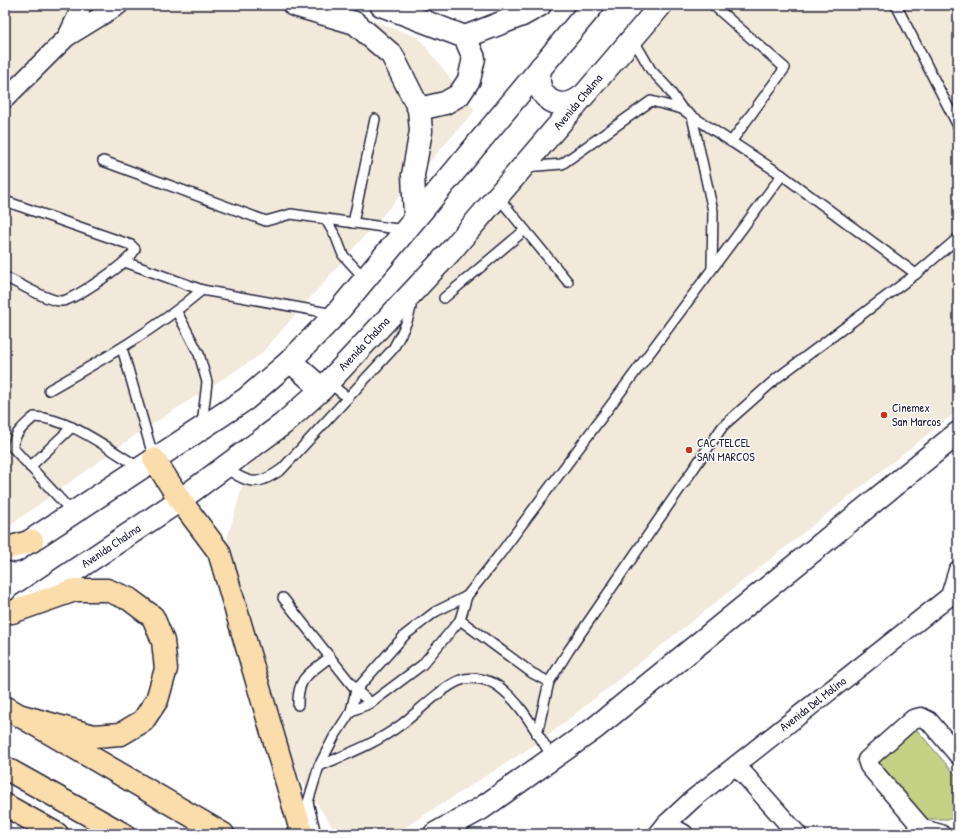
<svg xmlns="http://www.w3.org/2000/svg" width="963" height="839" viewBox="0 0 963 839" font-family="'Patrick Hand',sans-serif">
	<style>
		.built { fill: #f1e9da }
		.green { fill: #c5d286; stroke: #747a60 }
		.lines { fill: none; stroke-linecap: round; stroke-linejoin: round }
		.lane-casing { stroke: #22223b; stroke-width: 12 }
		.street-casing { stroke: #22223b; stroke-width: 21 }
		.secondary-casing { stroke: #22223b; stroke-width: 25 }
		.primary-casing { stroke: #22223b; stroke-width: 25 }
		.highway-casing { stroke: #22223b; stroke-width: 25 }
		.lane { stroke: #fff; stroke-width: 9 }
		.street { stroke: #fff; stroke-width: 18 }
		.secondary { stroke: #fff; stroke-width: 22 }
		.primary { stroke: #faddab; stroke-width: 22 }
		.highway { stroke: #faddab; stroke-width: 22 }
		.poi-dot { fill: #c8321e; stroke: #fff; stroke-width: 1.5 }
		.labels { text-anchor: middle; stroke-width: 3; stroke-linejoin: round; paint-order: stroke }
		.street-label { font-size: 12px; fill: #22223b; stroke: #fff }
		.poi-label { font-size: 12px; fill: #22223b; stroke: #fff; text-anchor: start }
	</style>
	<rect width="100%" height="100%" fill="#fff"/>
	<filter id="ink" filterUnits="userSpaceOnUse"><feTurbulence type="fractalNoise" baseFrequency=".025" numOctaves="2"/><feDisplacementMap in="SourceGraphic" scale="8" xChannelSelector="R" yChannelSelector="G"/><feConvolveMatrix kernelMatrix="1 2 1 2 8 2 1 2 1" color-interpolation-filters="sRGB"/></filter>
	<g filter="url(#ink)">
		<g class="built">
			<path d="M 5,5 L 327,5 L 418,37 L 475,110 L 260,355 L 137,434 L 5,529 Z"/>
			<path d="M 677,5 L 958,5 L 958,410 L 541,741 L 394,834 L 337,834 L 294,769 L 225,546 L 248,467 Z"/>
		</g>
		<path class="green" d="M 917,730 L 958,778 L 958,819 L 925,819 L 879,766 L 879,756 L 910,731 Z"/>
		<g class="lines">
			<defs>
				<g id="lane">
					<path d="M 713,5 L 785,68 L 731,142"/>
					<path d="M 896,5 L 958,126"/>
					<path d="M 633,39 L 651,70 L 667,87 L 682,109"/>
					<path d="M 692,116 L 713,211 L 712,269"/>
					<path d="M 103,161 L 266,221 L 291,214 L 404,230"/>
					<path d="M 525,167 L 562,164 L 651,101 L 682,109 L 692,116 L 782,175 L 916,274"/>
					<path d="M 498,197 L 568,282"/>
					<path d="M 5,201 L 131,245 L 135,249 C 133,260 74,300 62,301 C 48,302 19,283 5,277"/>
					<path d="M 326,220 L 336,237 L 343,255 L 365,279"/>
					<path d="M 353,223 L 375,119"/>
					<path d="M 125,262 L 202,290 L 334,314"/>
					<path d="M 444,298 L 525,230"/>
					<path d="M 177,312 L 199,354 L 207,382 L 202,425"/>
					<path d="M 122,348 L 154,459"/>
					<path d="M 328,382 L 348,398"/>
					<path d="M 49,390 C 102,360 155,330 202,290"/>
					<path d="M 30,467 L 72,427"/>
					<path d="M 224,467 C 249,484 257,487 282,469 L 393,349 C 402,332 411,318 412,298"/>
					<path d="M 73,513 L 13,448 C 12,435 25,425 34,417 C 70,418 110,450 140,468"/>
					<path d="M 283,598 L 356,690 L 371,703"/>
					<path d="M 460,620 L 532,673 L 549,682 L 569,650 L 723,426 L 777,378 L 916,274 L 958,238"/>
					<path d="M 298,705 C 297,677 310,673 330,657"/>
					<path d="M 351,711 L 371,703 L 422,665 L 460,620 L 467,596 L 500,554 L 782,175"/>
					<path d="M 537,734 L 549,682"/>
					<path d="M 319,766 C 350,753 375,744 402,724 C 418,712 442,687 461,680 C 472,676 488,679 498,686 C 522,703 537,734 553,758"/>
					<path d="M 316,834 L 308,802 L 319,766 L 334,737 L 351,711 L 356,690 L 405,635 L 435,612 L 467,596"/>
				</g>
				<g id="street">
					<path d="M 67,37 L 82,5"/>
					<path d="M 5,99 L 67,37 L 119,5"/>
					<path d="M 736,765 L 797,834"/>
					<path d="M 666,824 L 684,834"/>
					<path d="M 658,834 L 666,824 L 693,799 L 950,596 L 958,570"/>
					<path d="M 941,834 L 923,829 L 869,766 L 867,760 L 913,719 L 921,717 L 929,721 L 958,755"/>
				</g>
				<g id="secondary">
					<path d="M 294,5 L 355,23 L 392,55 L 419,109 L 421,131 L 413,175 L 415,216"/>
					<path d="M 381,5 L 465,37 L 522,15 L 540,5"/>
					<path d="M 541,67 C 531,95 558,115 581,97"/>
					<path d="M 419,109 L 445,103 L 459,95 L 469,80 L 474,58 L 465,37"/>
					<path d="M 290,361 L 322,389"/>
					<path d="M 15,551 L 246,399 L 290,361 L 336,314 L 593,5"/>
					<path d="M 23,605 L 180,500 L 283,424 L 322,389 L 450,252 L 661,5"/>
					<path d="M 435,834 L 482,808 L 595,728 L 958,433"/>
				</g>
				<g id="primary">
					<path d="M 154,459 L 180,500 L 219,552 L 302,834"/>
					<path d="M 5,549 L 32,541"/>
					<path d="M 12,612 L 75,590 L 107,590 L 129,599 L 153,617 L 163,641 L 166,669 L 157,700 L 143,721 L 121,734 L 94,736 L 22,716"/>
					<path d="M 5,707 L 223,834"/>
				</g>
				<g id="highway">
					<path d="M 5,768 L 123,834"/>
					<path d="M 5,805 L 57,834"/>
				</g>
			</defs>
			<use href="#lane" class="lane-casing"/>
			<use href="#street" class="street-casing"/>
			<use href="#secondary" class="secondary-casing"/>
			<use href="#primary" class="primary-casing"/>
			<use href="#highway" class="highway-casing"/>
			<use href="#lane" class="lane"/>
			<use href="#street" class="street"/>
			<use href="#secondary" class="secondary"/>
			<use href="#primary" class="primary"/>
			<use href="#highway" class="highway"/>
		</g>
	</g>
	<g class="poi-dot">
		<circle cx="884" cy="415" r="4"/>
		<circle cx="689" cy="450" r="4"/>
	</g>
	<g class="labels">
		<g class="street-label">
			<text transform="translate(578 102) rotate(-50)" y="4">Avenida Chalma</text>
			<text transform="translate(364 344) rotate(-47)" y="4">Avenida Chalma</text>
			<text transform="translate(111 546) rotate(-34)" y="4">Avenida Chalma</text>
			<text transform="translate(813 704) rotate(-38)" y="4">Avenida Del Molino</text>
		</g>
		<g class="poi-label">
			<text x="892" y="412">Cinemex<tspan x="892" dy="14">San Marcos</tspan></text>
			<text x="697" y="447">CAC TELCEL<tspan x="697" dy="14">SAN MARCOS</tspan></text>
		</g>
	</g>
	<rect width="963" height="839" fill="none" stroke="#fff" stroke-width="20"/>
	<rect x="10" y="10" width="943" height="819" fill="none" stroke="#22223b" stroke-width="1.5" filter="url(#ink)"/>
</svg>
